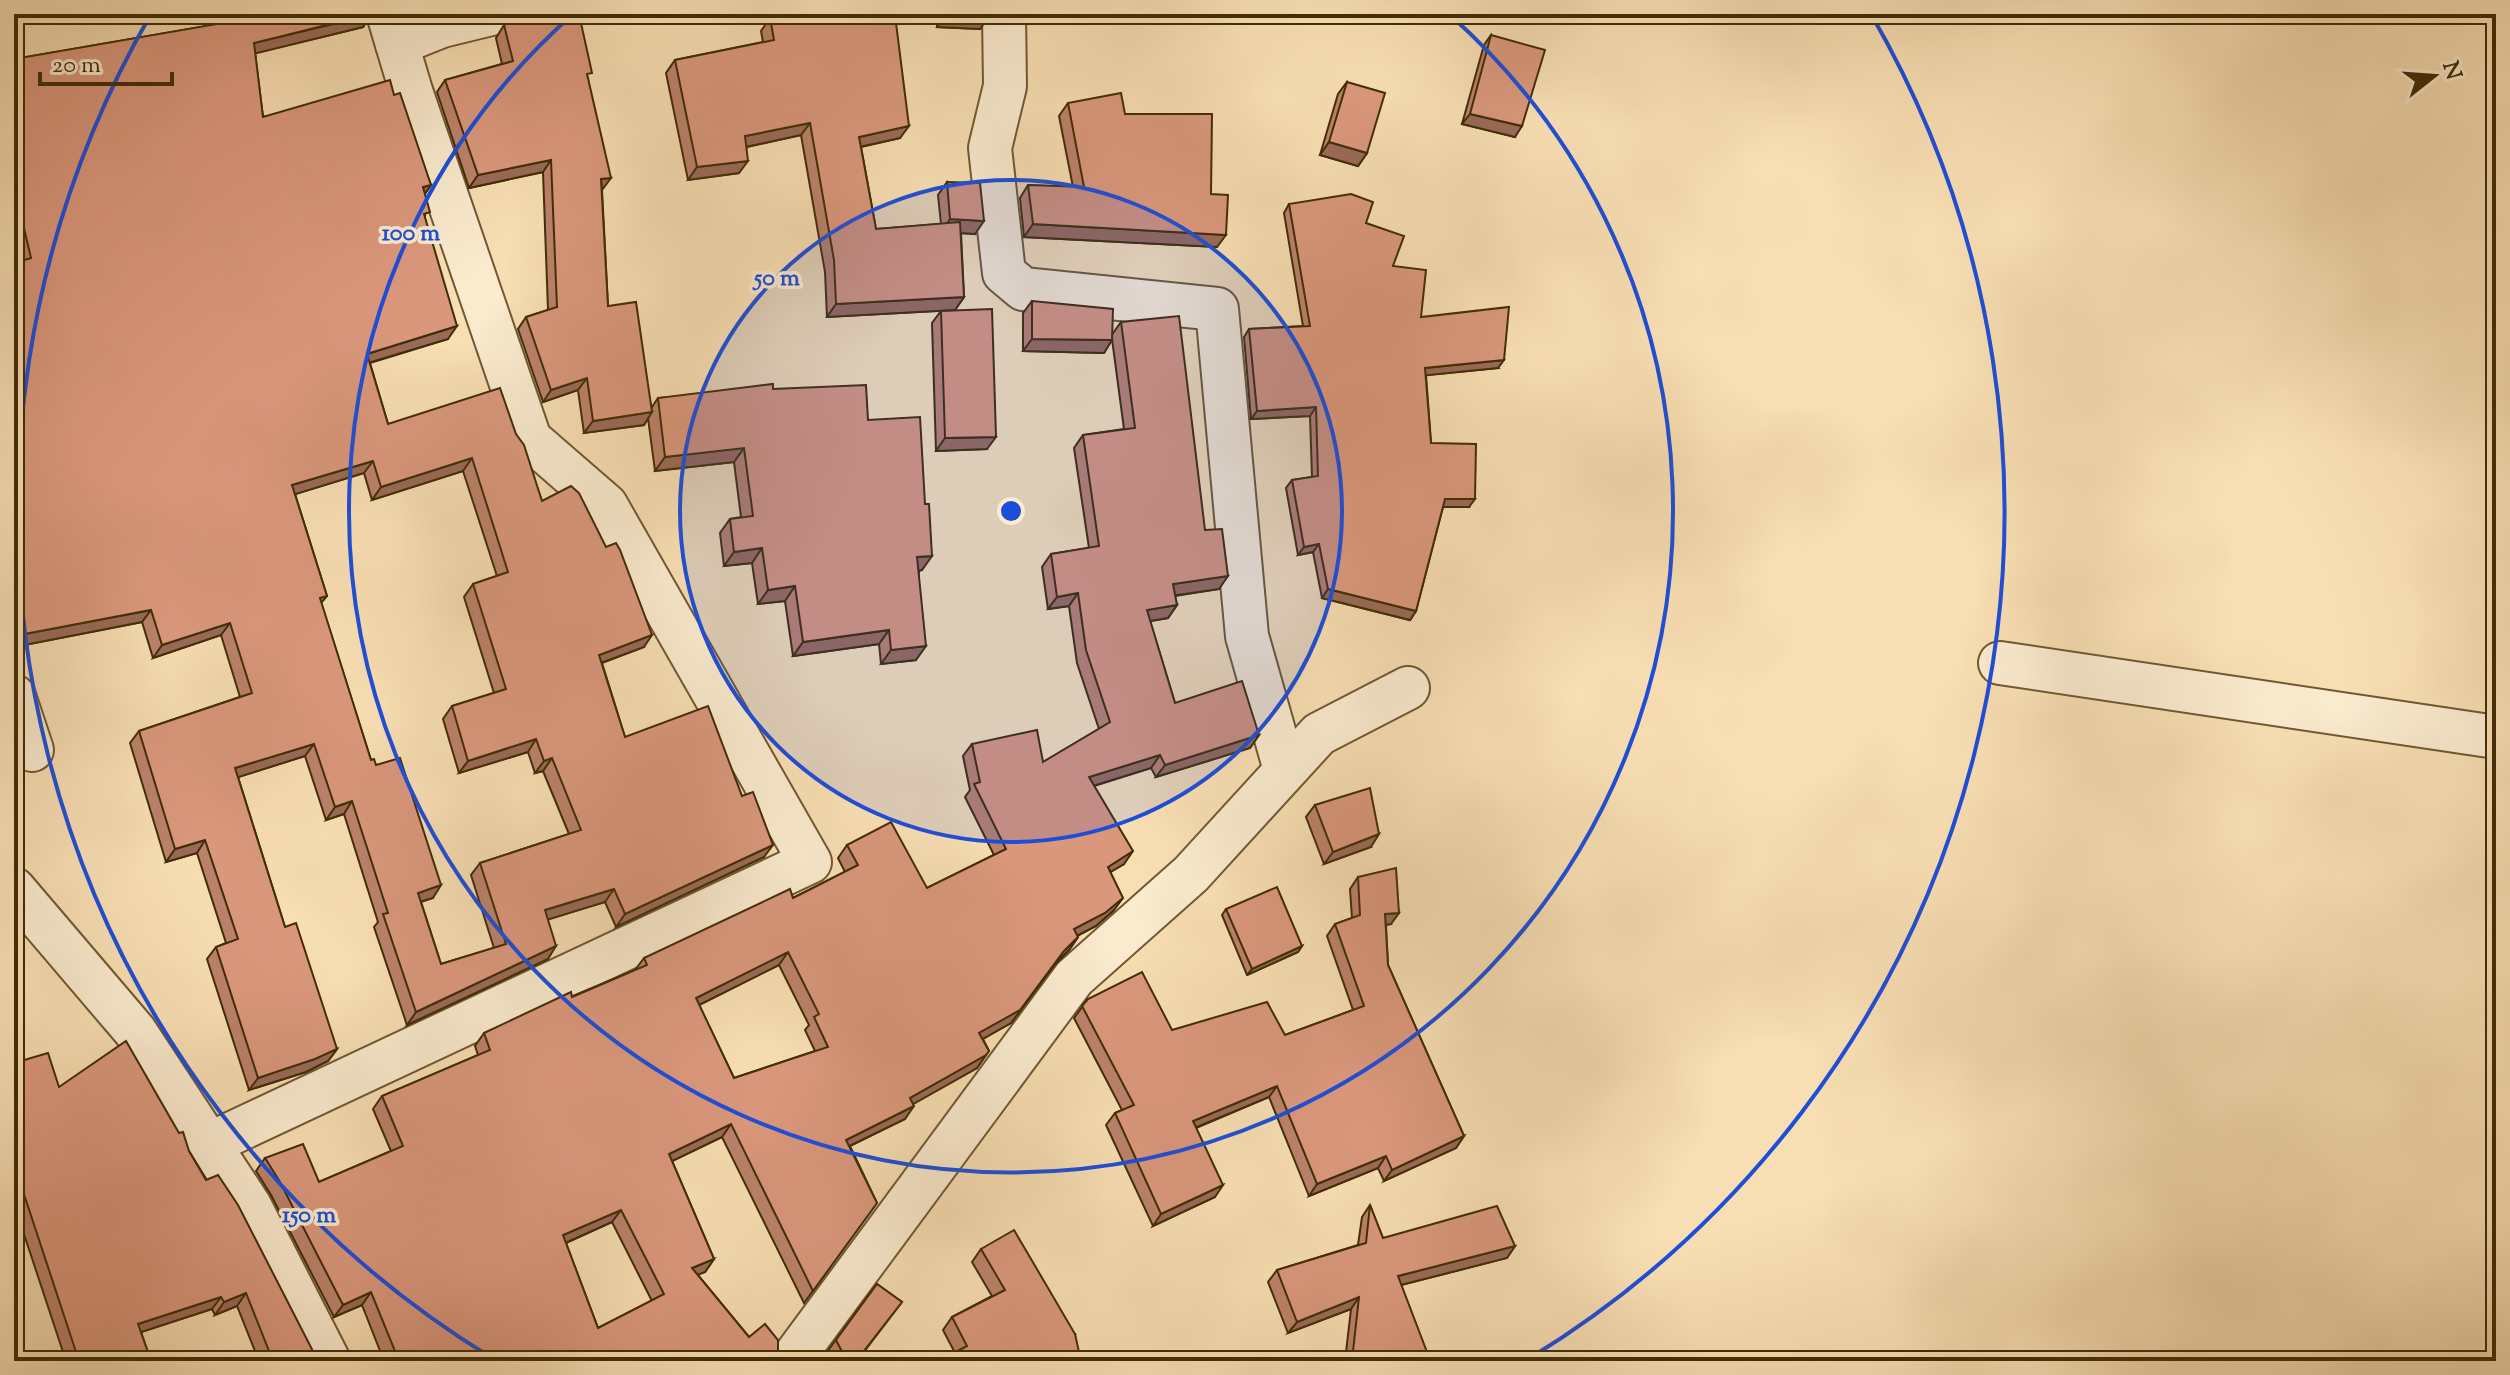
<svg xmlns="http://www.w3.org/2000/svg" width="2510" height="1375" viewBox="0 0 2510 1375" font-family="'Sorts Mill Goudy',serif">
	<style>
		.lines { fill: none; stroke-linecap: round; stroke-linejoin: round }
		.minor-casing { stroke: #705832; stroke-width: 46 }
		.minor { stroke: #faeace; stroke-width: 42 }
		.wall { fill: #bb826b; stroke: #422c07; stroke-width: 2; fill-rule: evenodd }
		.shaded-wall { fill: #996a57; stroke: #422c07; stroke-width: 2 }
		.building { fill: #da977c; stroke: #422c07; stroke-width: 2; fill-rule: evenodd }
		.ring { fill: none; stroke: #1d4ed8; stroke-width: 4 }
		.centre { fill: #1d4ed8; stroke: #faeace; stroke-width: 4 }
		.ring-label { font-size: 24px; text-anchor: middle; font-weight: bold; fill: #1d4ed8; stroke: #faeace; stroke-width: 7; stroke-linejoin: round; paint-order: stroke }
	</style>
	<rect width="100%" height="100%" fill="#f8deb3"/>
	<filter id="stains"><feTurbulence type="fractalNoise" baseFrequency=".0025" numOctaves="4"/><feColorMatrix values="0 0 0 0 .2 0 0 0 0 .09 0 0 0 0 .02 0 0 0 .5 -.17"/></filter>
	<radialGradient id="worn" r=".72"><stop offset=".6" stop-color="#630" stop-opacity="0"/><stop offset="1" stop-color="#630" stop-opacity=".3"/></radialGradient>
	<g class="lines">
		<defs>
			<g id="minor">
				<path d="M 1004,14 L 1005,86 L 990,148 L 1004,273 L 1023,289 L 1217,309 L 1247,636 L 1285,770"/>
				<path d="M 397,44 L 442,26 L 491,14"/>
				<path d="M 2000,663 L 2496,737"/>
				<path d="M 14,696 L 32,750"/>
				<path d="M 14,889 L 135,1031 L 250,1206 L 329,1361"/>
				<path d="M 209,1144 L 810,862 L 606,505 L 530,439 L 411,91 L 388,14"/>
				<path d="M 791,1361 L 1074,978 L 1191,874 L 1319,734 L 1408,688"/>
			</g>
		</defs>
		<use href="#minor" class="minor-casing"/>
		<use href="#minor" class="minor"/>
	</g>
	<g class="wall">
		<path d="M 235,14 L 371,14 L 363,27 L 255,53 L 263,117 L 394,95 L 431,185 L 425,194 L 425,219 L 448,339 L 370,363 L 388,424 L 516,434 L 542,501 L 644,647 L 602,663 L 625,737 L 764,857 L 616,927 L 605,902 L 548,919 L 548,959 L 407,1025 L 374,927 L 378,922 L 344,814 L 326,820 L 305,756 L 238,777 L 285,927 L 337,1049 L 328,1061 L 306,1072 L 249,1090 L 207,959 L 216,947 L 226,943 L 197,853 L 166,862 L 130,743 L 139,731 L 240,697 L 221,635 L 153,658 L 142,622 L 14,647 L 14,263 L 20,261 L 14,235 L 14,59 L 236,21 ZM 463,471 L 497,576 L 473,584 L 464,597 L 494,693 L 452,706 L 443,719 L 459,773 L 528,752 L 535,773 L 543,771 L 569,834 L 480,863 L 471,875 L 494,948 L 441,964 L 421,902 L 433,898 L 371,760 L 321,603 L 327,596 L 295,494 L 364,473 L 372,500 Z"/>
		<path d="M 518,14 L 588,78 L 602,190 L 608,306 L 652,407 L 658,398 L 773,389 L 868,420 L 922,570 L 919,571 L 916,660 L 881,664 L 879,644 L 793,656 L 785,601 L 758,604 L 752,563 L 724,566 L 720,533 L 730,519 L 741,517 L 734,462 L 655,471 L 648,418 L 644,425 L 584,433 L 578,390 L 543,402 L 518,329 L 526,317 L 548,310 L 543,172 L 469,188 L 437,92 L 445,80 L 502,64 L 496,38 L 504,25 L 514,21 Z"/>
		<path d="M 937,14 L 989,14 L 980,29 L 937,27 Z"/>
		<path d="M 770,18 L 861,21 L 900,138 L 861,147 L 876,229 L 941,224 L 938,195 L 947,182 L 975,234 L 961,233 L 964,297 L 955,310 L 827,317 L 825,272 L 801,135 L 747,147 L 739,173 L 688,180 L 666,73 L 675,60 L 763,42 L 761,31 Z"/>
		<path d="M 1491,35 L 1515,137 L 1462,124 L 1484,45 Z"/>
		<path d="M 1347,82 L 1367,153 L 1358,166 L 1320,155 L 1338,94 Z"/>
		<path d="M 1068,103 L 1125,114 L 1211,194 L 1217,247 L 1024,237 L 1020,198 L 1028,185 L 1073,187 L 1059,116 Z"/>
		<path d="M 1289,204 L 1366,223 L 1393,266 L 1421,317 L 1498,368 L 1426,375 L 1431,443 L 1469,507 L 1443,507 L 1416,611 L 1410,620 L 1322,598 L 1313,552 L 1298,555 L 1286,488 L 1292,480 L 1312,477 L 1310,416 L 1251,419 L 1244,337 L 1249,329 L 1303,326 L 1284,213 Z"/>
		<path d="M 1032,301 L 1113,333 L 1121,322 L 1205,530 L 1219,589 L 1175,596 L 1177,605 L 1168,618 L 1150,621 L 1175,703 L 1259,735 L 1250,748 L 1156,777 L 1151,768 L 1094,786 L 1124,864 L 1110,872 L 1114,910 L 1096,926 L 1077,936 L 1078,937 L 1069,950 L 1055,964 L 1011,1023 L 983,1039 L 989,1051 L 977,1068 L 913,1104 L 905,1119 L 850,1146 L 877,1203 L 804,1303 L 722,1137 L 672,1161 L 714,1259 L 705,1272 L 697,1274 L 749,1337 L 778,1357 L 781,1361 L 384,1361 L 362,1305 L 334,1317 L 271,1195 L 256,1171 L 265,1158 L 319,1182 L 391,1151 L 373,1109 L 382,1096 L 478,1055 L 475,1046 L 484,1033 L 635,970 L 644,958 L 793,898 L 845,872 L 838,858 L 847,845 L 927,888 L 994,855 L 965,797 L 970,790 L 963,756 L 972,744 L 1043,762 L 1099,729 L 1077,663 L 1069,606 L 1048,609 L 1042,567 L 1051,554 L 1089,548 L 1074,448 L 1083,435 L 1124,429 L 1112,339 L 1104,353 L 1023,351 L 1023,313 ZM 779,965 L 809,1025 L 805,1030 L 815,1051 L 734,1078 L 699,1005 ZM 612,1222 L 652,1301 L 598,1328 L 566,1243 Z"/>
		<path d="M 941,311 L 987,449 L 936,451 L 932,323 Z"/>
		<path d="M 1315,805 L 1371,847 L 1324,864 L 1306,817 Z"/>
		<path d="M 1358,877 L 1391,924 L 1386,925 L 1388,965 L 1464,1136 L 1456,1148 L 1384,1181 L 1378,1168 L 1309,1196 L 1269,1097 L 1196,1128 L 1215,1197 L 1153,1226 L 1106,1125 L 1115,1113 L 1122,1110 L 1074,1018 L 1088,999 L 1172,1030 L 1285,1035 L 1353,1010 L 1327,936 L 1335,924 L 1352,918 L 1350,889 Z"/>
		<path d="M 1226,909 L 1302,946 L 1298,952 L 1247,975 L 1222,915 Z"/>
		<path d="M 14,1063 L 59,1087 L 189,1151 L 318,1361 L 259,1361 L 237,1306 L 215,1315 L 212,1309 L 141,1332 L 151,1361 L 66,1361 L 14,1204 Z"/>
		<path d="M 1370,1205 L 1383,1238 L 1515,1246 L 1507,1258 L 1401,1285 L 1430,1361 L 1345,1361 L 1351,1309 L 1288,1333 L 1268,1282 L 1277,1270 L 1358,1245 L 1362,1217 Z"/>
		<path d="M 981,1249 L 1075,1334 L 955,1353 L 943,1330 L 952,1317 L 992,1296 L 972,1262 Z"/>
		<path d="M 877,1284 L 902,1302 L 857,1361 L 832,1361 L 827,1352 Z"/>
	</g>
	<g class="shaded-wall">
		<path d="M 371,15 L 363,27 L 245,56 L 254,43 Z"/>
		<path d="M 945,15 L 989,16 L 980,29 L 937,27 Z"/>
		<path d="M 1470,114 L 1522,126 L 1515,137 L 1462,124 Z"/>
		<path d="M 810,123 L 801,135 L 736,149 L 745,136 Z"/>
		<path d="M 909,126 L 900,138 L 850,149 L 859,137 Z"/>
		<path d="M 1329,142 L 1367,153 L 1358,166 L 1320,155 Z"/>
		<path d="M 551,160 L 543,172 L 469,188 L 478,175 Z"/>
		<path d="M 748,161 L 739,173 L 688,180 L 697,167 Z"/>
		<path d="M 611,178 L 602,190 L 601,179 Z"/>
		<path d="M 431,185 L 422,198 L 423,187 Z"/>
		<path d="M 950,219 L 984,221 L 975,234 L 942,232 Z"/>
		<path d="M 1033,224 L 1226,235 L 1217,247 L 1024,237 Z"/>
		<path d="M 964,297 L 955,310 L 827,317 L 836,304 Z"/>
		<path d="M 457,326 L 448,339 L 358,366 L 367,354 Z"/>
		<path d="M 1032,339 L 1112,340 L 1104,353 L 1023,351 Z"/>
		<path d="M 1504,360 L 1498,368 L 1419,376 L 1425,368 Z"/>
		<path d="M 587,378 L 578,390 L 543,402 L 551,390 Z"/>
		<path d="M 1316,407 L 1310,416 L 1251,419 L 1257,411 Z"/>
		<path d="M 652,412 L 644,425 L 584,433 L 593,421 Z"/>
		<path d="M 996,437 L 987,449 L 936,451 L 945,438 Z"/>
		<path d="M 744,448 L 734,462 L 655,471 L 665,457 Z"/>
		<path d="M 472,458 L 463,471 L 372,500 L 381,487 Z"/>
		<path d="M 373,461 L 364,473 L 283,498 L 292,485 Z"/>
		<path d="M 1445,499 L 1475,499 L 1469,507 L 1439,507 Z"/>
		<path d="M 1319,544 L 1313,552 L 1298,555 L 1304,547 Z"/>
		<path d="M 762,548 L 752,563 L 724,566 L 734,552 Z"/>
		<path d="M 932,556 L 922,570 L 907,571 L 917,557 Z"/>
		<path d="M 1228,576 L 1219,589 L 1164,597 L 1173,584 Z"/>
		<path d="M 795,586 L 785,601 L 758,604 L 768,590 Z"/>
		<path d="M 1328,589 L 1416,611 L 1410,620 L 1322,598 Z"/>
		<path d="M 1078,593 L 1069,606 L 1048,609 L 1057,597 Z"/>
		<path d="M 1177,605 L 1168,618 L 1138,623 L 1147,610 Z"/>
		<path d="M 151,610 L 142,622 L 14,647 L 14,636 Z"/>
		<path d="M 230,623 L 221,635 L 153,658 L 162,645 Z"/>
		<path d="M 889,630 L 879,644 L 793,656 L 803,642 Z"/>
		<path d="M 652,635 L 644,647 L 590,667 L 599,655 Z"/>
		<path d="M 926,646 L 916,660 L 881,664 L 891,650 Z"/>
		<path d="M 1259,735 L 1250,748 L 1156,777 L 1165,765 Z"/>
		<path d="M 536,739 L 528,752 L 459,773 L 468,761 Z"/>
		<path d="M 314,744 L 305,756 L 226,781 L 235,768 Z"/>
		<path d="M 23,753 L 14,766 L 14,756 Z"/>
		<path d="M 1160,755 L 1151,768 L 1080,790 L 1089,777 Z"/>
		<path d="M 552,758 L 543,771 L 535,773 L 544,761 Z"/>
		<path d="M 352,801 L 344,814 L 326,820 L 335,807 Z"/>
		<path d="M 1379,834 L 1371,847 L 1324,864 L 1333,852 Z"/>
		<path d="M 205,840 L 197,853 L 166,862 L 175,849 Z"/>
		<path d="M 773,845 L 764,857 L 616,927 L 625,914 Z"/>
		<path d="M 1133,851 L 1124,864 L 1099,879 L 1108,867 Z"/>
		<path d="M 441,885 L 433,898 L 409,905 L 418,893 Z"/>
		<path d="M 614,889 L 605,902 L 537,923 L 545,910 Z"/>
		<path d="M 1123,898 L 1114,910 L 1096,926 L 1065,942 L 1074,929 Z"/>
		<path d="M 1399,913 L 1391,924 L 1377,925 L 1385,914 Z"/>
		<path d="M 1078,937 L 1069,950 L 1055,964 L 1011,1023 L 970,1046 L 979,1033 Z"/>
		<path d="M 556,946 L 548,959 L 407,1025 L 416,1012 Z"/>
		<path d="M 1302,946 L 1298,952 L 1247,975 L 1252,969 Z"/>
		<path d="M 788,952 L 779,965 L 687,1011 L 696,998 Z"/>
		<path d="M 337,1049 L 328,1061 L 306,1072 L 249,1090 L 258,1078 Z"/>
		<path d="M 986,1055 L 977,1068 L 901,1111 L 910,1098 Z"/>
		<path d="M 1277,1086 L 1269,1097 L 1185,1132 L 1193,1121 Z"/>
		<path d="M 914,1106 L 905,1119 L 837,1152 L 846,1140 Z"/>
		<path d="M 731,1124 L 722,1137 L 660,1167 L 669,1154 Z"/>
		<path d="M 1464,1136 L 1456,1148 L 1384,1181 L 1392,1170 Z"/>
		<path d="M 1386,1156 L 1378,1168 L 1309,1196 L 1317,1184 Z"/>
		<path d="M 1223,1185 L 1215,1197 L 1153,1226 L 1161,1214 Z"/>
		<path d="M 621,1210 L 612,1222 L 554,1248 L 563,1235 Z"/>
		<path d="M 1515,1246 L 1507,1258 L 1389,1288 L 1398,1276 Z"/>
		<path d="M 714,1259 L 705,1272 L 683,1281 L 692,1268 Z"/>
		<path d="M 371,1292 L 362,1305 L 334,1317 L 343,1305 Z"/>
		<path d="M 246,1293 L 237,1306 L 215,1315 L 224,1302 Z"/>
		<path d="M 221,1297 L 212,1309 L 129,1336 L 138,1324 Z"/>
		<path d="M 1359,1297 L 1351,1309 L 1288,1333 L 1297,1322 Z"/>
		<path d="M 1353,1351 L 1430,1361 L 1346,1361 Z"/>
	</g>
	<g class="building">
		<path d="M 245,14 L 371,14 L 254,43 L 263,117 L 390,80 L 394,95 L 400,93 L 431,185 L 423,187 L 430,212 L 424,214 L 457,326 L 367,354 L 388,424 L 500,388 L 516,434 L 524,445 L 542,501 L 571,486 L 579,493 L 606,547 L 616,543 L 620,550 L 652,635 L 599,655 L 625,737 L 708,706 L 742,796 L 753,792 L 773,845 L 625,914 L 614,889 L 545,910 L 556,946 L 416,1012 L 383,914 L 388,913 L 352,801 L 335,807 L 314,744 L 235,768 L 285,927 L 296,923 L 337,1049 L 315,1059 L 258,1078 L 216,947 L 238,939 L 205,840 L 175,849 L 139,731 L 252,693 L 230,623 L 162,645 L 151,610 L 14,636 L 14,263 L 31,258 L 14,185 L 14,59 L 246,19 ZM 472,458 L 508,572 L 473,584 L 506,689 L 452,706 L 468,761 L 536,739 L 544,761 L 552,758 L 581,830 L 480,863 L 506,944 L 441,964 L 418,893 L 441,885 L 400,758 L 376,765 L 374,759 L 371,760 L 320,598 L 327,596 L 292,485 L 373,461 L 381,487 Z"/>
		<path d="M 519,14 L 579,14 L 592,73 L 587,74 L 611,178 L 601,179 L 608,306 L 636,302 L 652,412 L 593,421 L 587,378 L 551,390 L 526,317 L 557,307 L 551,160 L 478,175 L 445,80 L 513,61 L 504,25 L 516,20 Z"/>
		<path d="M 790,14 L 860,14 L 861,21 L 895,15 L 909,126 L 859,137 L 876,229 L 960,222 L 964,297 L 836,304 L 834,260 L 810,123 L 745,136 L 748,161 L 697,167 L 675,60 L 774,40 L 770,18 Z"/>
		<path d="M 945,14 L 989,14 L 989,16 Z"/>
		<path d="M 1491,35 L 1545,50 L 1522,126 L 1470,114 Z"/>
		<path d="M 1347,82 L 1385,93 L 1367,153 L 1329,142 Z"/>
		<path d="M 1121,93 L 1125,114 L 1212,114 L 1211,194 L 1228,195 L 1226,235 L 1033,224 L 1028,185 L 1084,187 L 1068,103 Z"/>
		<path d="M 947,182 L 980,183 L 984,221 L 950,219 Z"/>
		<path d="M 1351,194 L 1373,202 L 1366,223 L 1404,236 L 1393,266 L 1426,270 L 1421,317 L 1509,307 L 1504,360 L 1425,368 L 1431,443 L 1476,444 L 1475,499 L 1445,499 L 1416,611 L 1328,589 L 1319,544 L 1304,547 L 1292,480 L 1318,476 L 1316,407 L 1257,411 L 1249,329 L 1310,326 L 1289,204 Z"/>
		<path d="M 1032,301 L 1113,309 L 1112,340 L 1032,339 Z"/>
		<path d="M 992,309 L 996,437 L 945,438 L 941,311 Z"/>
		<path d="M 1179,316 L 1205,530 L 1222,529 L 1228,576 L 1173,584 L 1177,605 L 1147,610 L 1175,703 L 1242,681 L 1259,735 L 1165,765 L 1160,755 L 1089,777 L 1133,851 L 1108,867 L 1123,898 L 1105,913 L 1074,929 L 1078,937 L 1064,951 L 1020,1010 L 979,1033 L 989,1051 L 986,1055 L 910,1098 L 914,1106 L 846,1140 L 877,1203 L 813,1291 L 731,1124 L 669,1154 L 714,1259 L 692,1268 L 749,1337 L 765,1324 L 778,1340 L 778,1357 L 781,1361 L 399,1361 L 371,1292 L 343,1305 L 280,1182 L 265,1158 L 303,1144 L 319,1182 L 403,1146 L 382,1096 L 490,1050 L 484,1033 L 571,992 L 572,997 L 647,965 L 644,958 L 790,889 L 793,898 L 858,865 L 847,845 L 891,822 L 927,888 L 1006,849 L 974,784 L 980,782 L 972,744 L 1037,730 L 1043,762 L 1110,722 L 1086,650 L 1078,593 L 1057,597 L 1051,554 L 1099,546 L 1083,435 L 1135,428 L 1121,322 ZM 788,952 L 819,1014 L 814,1017 L 828,1047 L 734,1078 L 696,998 ZM 621,1210 L 664,1294 L 598,1328 L 563,1235 Z"/>
		<path d="M 773,384 L 773,389 L 866,385 L 868,420 L 920,417 L 925,504 L 929,504 L 932,556 L 917,557 L 926,646 L 891,650 L 889,630 L 803,642 L 795,586 L 768,590 L 762,548 L 734,552 L 730,519 L 753,516 L 744,448 L 665,457 L 658,398 Z"/>
		<path d="M 14,733 L 18,745 L 23,753 L 14,756 Z"/>
		<path d="M 1370,788 L 1379,834 L 1333,852 L 1315,805 Z"/>
		<path d="M 1396,868 L 1399,913 L 1385,914 L 1388,965 L 1464,1136 L 1392,1170 L 1386,1156 L 1317,1184 L 1277,1086 L 1193,1121 L 1223,1185 L 1161,1214 L 1115,1113 L 1134,1105 L 1082,1006 L 1088,999 L 1142,972 L 1172,1030 L 1267,1002 L 1285,1035 L 1364,1006 L 1335,924 L 1360,915 L 1358,877 Z"/>
		<path d="M 1277,887 L 1302,946 L 1252,969 L 1226,909 Z"/>
		<path d="M 126,1041 L 179,1133 L 183,1132 L 189,1151 L 206,1180 L 218,1175 L 238,1205 L 318,1361 L 273,1361 L 246,1293 L 224,1302 L 221,1297 L 138,1324 L 151,1361 L 79,1361 L 14,1164 L 14,1063 L 48,1053 L 59,1087 Z"/>
		<path d="M 1370,1205 L 1383,1238 L 1497,1206 L 1515,1246 L 1398,1276 L 1430,1360 L 1353,1351 L 1359,1297 L 1297,1322 L 1277,1270 L 1366,1243 Z"/>
		<path d="M 1014,1230 L 1075,1334 L 1081,1361 L 939,1361 L 967,1346 L 952,1317 L 1005,1290 L 981,1249 Z"/>
		<path d="M 877,1284 L 902,1302 L 856,1361 L 847,1361 L 836,1340 Z"/>
	</g>
	<circle cx="1011" cy="511" r="331" fill="#1d4ed8" fill-opacity=".12"/>
	<g class="ring">
		<circle cx="1011" cy="511" r="331"/>
		<path d="M1450 15A662 662 0 1 1 572 15"/>
		<path d="M492 1358A993 993 0 0 1 151 14M1871 14A993 993 0 0 1 1530 1358"/>
	</g>
	<circle cx="1011" cy="511" r="12" class="centre"/>
	<g class="ring-label">
		<text x="411" y="240">100 m</text>
		<text x="777" y="285">50 m</text>
		<text x="309" y="1222">150 m</text>
	</g>
	<rect width="2510" height="1375" fill="none" stroke="#f8deb3" stroke-width="48"/>
	<rect x="16" y="16" width="2478" height="1343" fill="none" stroke="#422c07" stroke-width="4"/>
	<rect x="24" y="24" width="2462" height="1327" fill="none" stroke="#422c07" stroke-width="2"/>
	<g transform="translate(2434 76) rotate(73)" stroke="#faeace" stroke-width="6" paint-order="stroke">
	<path d="M0-6L14 30L0 20L-14 30Z" fill="#422c07"/>
	<text y="-12" font-size="22" font-weight="bold" text-anchor="middle" fill="#422c07">N</text>
	</g>
	<path d="M40 72v12h132v-12" fill="none" stroke="#422c07" stroke-width="4"/>
	<text x="52" y="72" font-size="24" fill="#422c07" stroke="#faeace" stroke-width="6" paint-order="stroke">20 m</text>
	<rect width="100%" height="100%" filter="url(#stains)"/>
	<rect width="100%" height="100%" fill="url(#worn)"/>
</svg>
